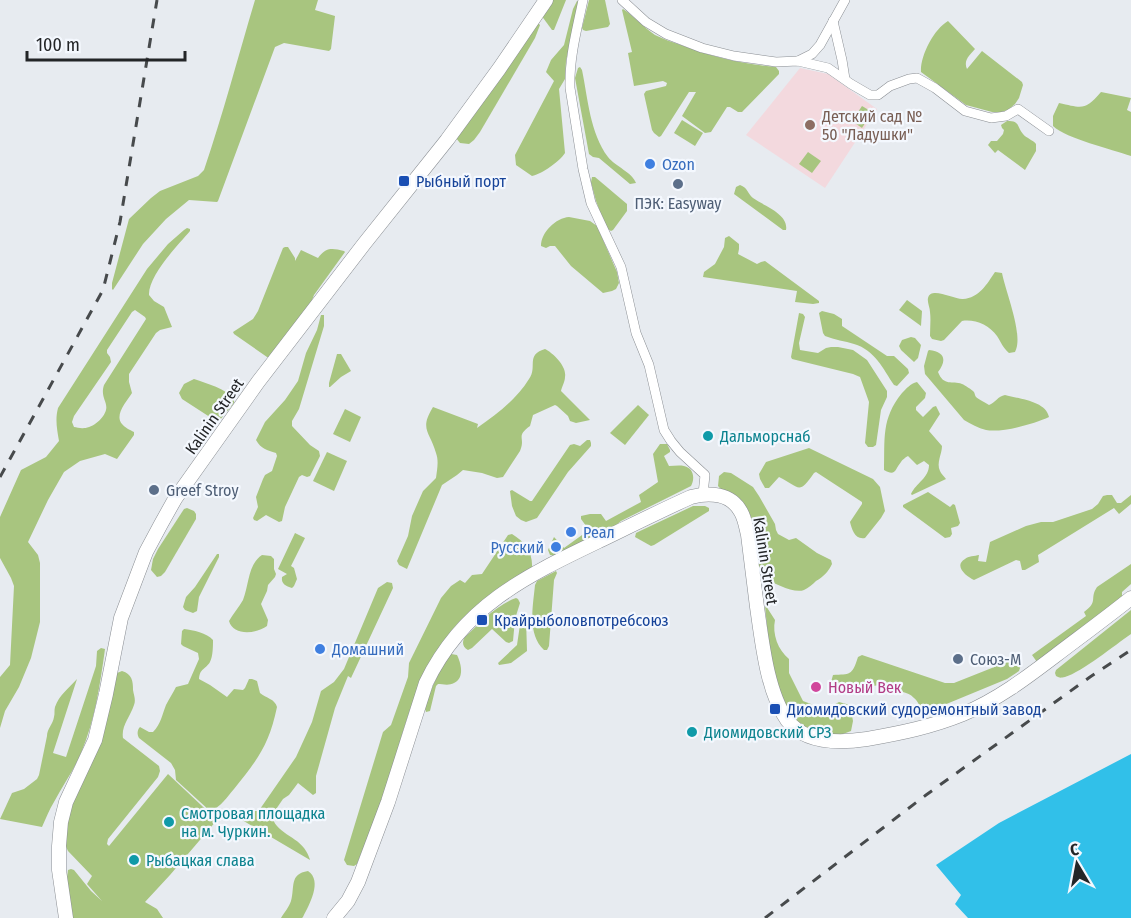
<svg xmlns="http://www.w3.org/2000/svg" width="1131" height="918" viewBox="0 0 1131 918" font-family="'Fira Sans Condensed',sans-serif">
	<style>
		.education { fill: #f3d9de }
		.green { fill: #a8c57f; fill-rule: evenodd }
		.water { fill: #31c0e9 }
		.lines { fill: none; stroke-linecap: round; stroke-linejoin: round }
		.street-casing { stroke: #8a8e93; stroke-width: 10 }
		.secondary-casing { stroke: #8a8e93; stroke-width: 15 }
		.street { stroke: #fff; stroke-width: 9 }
		.secondary { stroke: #fff; stroke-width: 14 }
		.rail { stroke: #474a4c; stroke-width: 3; stroke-dasharray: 10 10; stroke-linecap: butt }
		.education-dot { fill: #8d6e63; stroke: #f4f8fe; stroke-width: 2 }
		.shop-dot { fill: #3f7fe0; stroke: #f4f8fe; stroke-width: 2 }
		.transit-dot { fill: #1a4fb4; stroke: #f4f8fe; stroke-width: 2 }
		.service-dot { fill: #5c6f8a; stroke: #f4f8fe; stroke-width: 2 }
		.culture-dot { fill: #0f9aa8; stroke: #f4f8fe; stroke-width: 2 }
		.hotel-dot { fill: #d1479c; stroke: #f4f8fe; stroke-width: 2 }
		.labels { text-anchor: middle; stroke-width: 4.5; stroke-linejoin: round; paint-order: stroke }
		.education-label { font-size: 16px; fill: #785e54; stroke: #f4f8fe; text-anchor: start }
		.shop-label { font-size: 16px; fill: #366cbe; stroke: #f4f8fe; text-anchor: start }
		.transit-label { font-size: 16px; fill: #164399; stroke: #f4f8fe; text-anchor: start }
		.service-label { font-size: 16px; fill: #4e5e75; stroke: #f4f8fe; text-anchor: start }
		.street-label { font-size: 16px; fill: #232527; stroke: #f4f8fe }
		.culture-label { font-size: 16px; fill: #0d838f; stroke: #f4f8fe; text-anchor: start }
		.hotel-label { font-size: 16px; fill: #b23c85; stroke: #f4f8fe; text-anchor: start }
	</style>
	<rect width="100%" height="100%" fill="#e7ebf0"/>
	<path class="education" d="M 800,68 L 828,74 L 877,109 L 825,188 L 746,135 Z"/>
	<g class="green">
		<path d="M 255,0 L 318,0 L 315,10 L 335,16 L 331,49 L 329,51 L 284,43 L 275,47 L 218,201 L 217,202 L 189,200 L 166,219 L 143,244 L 113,290 L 112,289 L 112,283 L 129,219 L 151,198 L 160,191 L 198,176 L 204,170 C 223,114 238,57 255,0 Z"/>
		<path d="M 550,0 L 566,0 L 554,30 L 552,30 L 541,15 Z"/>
		<path d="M 589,0 L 605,0 L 610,24 L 608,27 L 586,31 L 583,30 L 582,28 Z"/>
		<path d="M 577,1 L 579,2 L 566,61 L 565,79 L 559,89 L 565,153 C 560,161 542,174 532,176 L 516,165 L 515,155 L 554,81 L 546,72 L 551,60 L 564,45 L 573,9 Z"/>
		<path d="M 623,9 C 634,16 643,27 655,35 C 663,39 672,42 681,45 C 712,57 743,64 776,67 L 779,71 L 779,74 L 742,112 L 738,112 L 730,107 L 727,107 L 711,132 L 705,133 L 682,116 L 696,92 L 689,92 L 661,136 L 659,137 L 654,133 L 652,130 L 644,94 L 646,91 L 666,86 L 667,83 L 663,81 L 634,86 L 628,53 L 632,52 L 622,10 Z"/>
		<path d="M 948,21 L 975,49 C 970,55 963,60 967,69 L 982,51 L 1022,82 L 1023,85 L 1019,98 L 1015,104 L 1008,110 L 1001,112 L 992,112 L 966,105 L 921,72 C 920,56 934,29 948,21 Z"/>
		<path d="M 538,23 L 540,25 L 535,38 L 480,132 L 474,140 L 469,144 L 460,143 L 456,138 Z"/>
		<path d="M 580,67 L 582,70 C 588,99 590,133 608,157 C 615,166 633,173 636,183 L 630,184 L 599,158 L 593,157 L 589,154 L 575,78 L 578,68 Z"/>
		<path d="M 1101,92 L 1131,98 L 1127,110 L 1131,112 L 1131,156 C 1111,149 1067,139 1053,126 L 1053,116 L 1059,103 C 1082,108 1085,111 1101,92 Z"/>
		<path d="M 862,106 L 872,112 L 862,128 L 852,121 Z"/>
		<path d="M 682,120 L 703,133 L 695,146 L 674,133 Z"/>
		<path d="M 1007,121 C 1020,121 1016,125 1023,134 C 1026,138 1033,140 1036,144 L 1036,151 L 1025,170 L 998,150 L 995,153 L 988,145 L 991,141 L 997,141 L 1003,134 L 1004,130 L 1002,128 L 1001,125 Z"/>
		<path d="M 808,152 L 821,161 L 812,173 L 799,164 Z"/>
		<path d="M 592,177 L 595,177 L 627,204 L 627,211 L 613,230 L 611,231 L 606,228 L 596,201 L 591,182 Z"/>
		<path d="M 740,185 C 748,188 747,193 753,198 C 764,206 789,214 786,230 L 783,230 L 734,194 L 736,187 Z"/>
		<path d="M 569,217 L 590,221 L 597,226 L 617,272 L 619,283 L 616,289 L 612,291 L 603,293 L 571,266 L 555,246 L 550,246 L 546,248 L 541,246 C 541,232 556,218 569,217 Z"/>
		<path d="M 187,228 L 190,229 L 190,231 C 178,245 148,276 149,295 L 154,301 L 164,307 L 172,327 L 160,330 L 156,333 L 129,374 L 129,382 L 132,393 C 127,401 114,415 122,424 C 124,427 130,430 134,432 L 134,435 L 117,459 L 105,454 L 80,461 L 64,472 L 48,500 L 28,542 L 38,555 L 40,563 L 40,622 L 31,658 L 19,687 L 5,711 L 0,728 L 0,677 L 10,665 L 14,586 L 11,578 L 0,558 L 0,517 L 21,470 L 46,457 L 59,441 C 57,429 55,420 58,408 L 147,269 L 168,244 L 184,230 ZM 135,310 L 145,317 L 146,319 L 104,385 C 100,397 108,402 106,410 C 104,418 93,428 84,428 C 81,429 77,427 74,427 L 72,422 L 74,416 L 111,362 L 110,357 L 107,353 L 107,350 L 132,312 Z"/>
		<path d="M 729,236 L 739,244 L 739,249 L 738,254 L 757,264 L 761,262 L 765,261 L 819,301 L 819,303 L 813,304 L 795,302 L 797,291 L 703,277 L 704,272 L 715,264 L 724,247 L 725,238 Z"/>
		<path d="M 285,247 L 288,247 L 295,258 L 295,261 L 301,250 L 318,258 C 326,247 332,248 344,251 L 345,252 L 314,295 L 309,308 L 271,357 L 267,357 L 234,334 L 233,332 L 253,319 L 258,311 L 283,248 Z"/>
		<path d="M 995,272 L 1002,273 C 1006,293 1024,336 1015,352 L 1009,353 C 1003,348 1001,342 997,336 C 989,325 975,319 962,321 L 944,340 L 941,341 L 932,339 L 930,336 C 930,328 931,320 930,312 C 930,308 927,302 928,298 C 931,286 955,300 963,299 C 979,298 987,284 995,272 Z"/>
		<path d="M 907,300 L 922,311 L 921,326 L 899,310 Z"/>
		<path d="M 822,311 L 834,314 L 842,319 L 842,326 L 887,356 L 894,356 L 908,369 L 909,373 L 897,386 L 894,385 C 883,369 875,350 854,344 C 845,341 835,340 825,336 L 823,333 L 819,313 Z"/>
		<path d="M 799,313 L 803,314 L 805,317 L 799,343 L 800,350 L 818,353 L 826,348 L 831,347 L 838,347 L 853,350 L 867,360 L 887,391 L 887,397 L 881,410 L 876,445 L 873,447 L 868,447 L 865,443 L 869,402 L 860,377 L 853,374 L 792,359 L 791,357 Z"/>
		<path d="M 321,315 L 324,315 L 324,326 L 299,409 L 292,421 L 292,426 L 310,445 L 319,451 L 320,456 L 310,476 L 307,477 L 302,475 L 299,477 L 285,507 L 282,521 L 279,522 L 266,515 L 257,521 L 254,520 L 253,518 L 258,507 L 256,497 L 263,479 L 265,475 L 272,471 L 277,456 L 276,453 C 267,450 261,449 256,440 L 265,422 L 285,400 L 298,381 L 306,353 L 317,330 Z"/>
		<path d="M 911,337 L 915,338 L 921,345 L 918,358 L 914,362 L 901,350 L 899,346 L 902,340 Z"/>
		<path d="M 545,349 C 553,353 567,366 565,377 C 565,382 562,386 561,391 L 590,420 L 576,423 L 570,421 L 568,416 L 557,406 L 555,405 L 533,415 L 530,426 C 515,437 526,437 520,451 L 503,477 L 497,478 L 482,473 L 463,470 L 457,475 L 442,485 L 407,569 L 399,565 L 397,561 L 408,536 L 412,516 L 423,491 L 436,478 C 437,470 439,461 436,453 C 430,431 419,430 433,407 L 478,424 L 477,428 C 497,414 516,400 529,379 C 538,367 525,355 545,349 Z"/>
		<path d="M 929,350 C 945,352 947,360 938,372 C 944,387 952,380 962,384 C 965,385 972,390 974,392 C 975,394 975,396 976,397 C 979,400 985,402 989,405 C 995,403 998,396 1005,395 C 1019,399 1046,401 1049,417 C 1034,424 1002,433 986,430 C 978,428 971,424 964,420 L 925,374 L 924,366 L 928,351 Z"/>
		<path d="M 337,354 L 341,354 L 351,371 L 341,377 L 330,387 L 329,387 L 329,383 Z"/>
		<path d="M 194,379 C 208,384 225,388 234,399 L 234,403 L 219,421 L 216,421 L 182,399 L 179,393 L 184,384 Z"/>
		<path d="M 917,382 L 926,393 L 925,398 L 916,407 L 916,410 L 923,417 L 933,407 L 936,406 L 940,414 L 929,431 L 942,446 C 942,454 936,463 940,471 C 941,474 944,476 946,479 L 912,495 L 911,494 C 916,483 929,478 929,465 L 924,461 L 917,465 L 908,456 C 906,457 902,460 901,462 C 895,469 896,477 884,470 C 885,439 881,419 902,393 C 907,388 910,384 917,382 Z"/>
		<path d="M 638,405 L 649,415 L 625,445 L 610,433 Z"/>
		<path d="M 345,409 L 361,417 L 350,442 L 333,434 Z"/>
		<path d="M 587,440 L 590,440 L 591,443 L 591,446 L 568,472 L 537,518 L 526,522 L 521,520 L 516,516 L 512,506 L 510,491 L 512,490 L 530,501 L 532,501 L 570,445 L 574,444 L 580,446 Z"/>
		<path d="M 660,444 L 667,444 L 670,450 L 670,452 L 664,456 L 669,466 C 674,466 679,465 684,466 C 694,468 695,479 691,486 L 621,521 L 610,530 L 556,556 L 550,555 L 548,550 L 554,537 L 564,548 L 589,530 L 581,519 L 581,516 L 590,514 L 601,514 L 606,521 L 641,502 L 639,495 L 658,482 L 653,454 Z"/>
		<path d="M 809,448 L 873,479 L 880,487 L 885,511 L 881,518 L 865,538 C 855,540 852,530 850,522 L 862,504 L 862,502 L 816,472 L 814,473 C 798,496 800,487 779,477 L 769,488 L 765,488 L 760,479 L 759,474 L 766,462 Z"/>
		<path d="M 327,452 L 347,461 L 334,491 L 313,481 Z"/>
		<path d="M 724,472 L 731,473 L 753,487 L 759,496 L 775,524 L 776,530 L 778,534 L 789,540 L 796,538 L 817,553 L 831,560 L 832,564 C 829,571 823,577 816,581 C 813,584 808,588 804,590 C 794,594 774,583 764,578 C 751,558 758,530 747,509 C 740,495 727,497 718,486 L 719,476 Z"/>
		<path d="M 928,492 L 950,507 L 953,504 L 955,505 L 960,523 L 958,526 L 951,528 L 952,534 L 950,537 L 945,538 L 903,507 L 903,505 Z"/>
		<path d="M 1107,495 L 1112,495 L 1117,503 L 1121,503 L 1131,495 L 1131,504 L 1119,514 L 1114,508 L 1038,555 L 1039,562 L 1025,570 L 1022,570 L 1020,561 L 1016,560 L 974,580 C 967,577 953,566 965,559 C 968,556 975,556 979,555 L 978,561 L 986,562 L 990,542 L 1026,526 L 1041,522 L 1053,522 L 1092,509 L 1098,504 L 1103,496 Z"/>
		<path d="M 693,506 L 705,506 L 709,508 L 709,511 L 654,545 L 651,546 L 635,537 L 636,533 L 640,531 Z"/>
		<path d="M 187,508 L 194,511 L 196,514 L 196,519 L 165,572 L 161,576 L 157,577 L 151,570 L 153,559 L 158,549 L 184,509 Z"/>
		<path d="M 295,533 L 305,538 L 291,566 L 294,568 L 297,579 L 294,586 L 292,588 C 286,586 281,584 282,577 L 287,574 L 278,569 Z"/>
		<path d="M 512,534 C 525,542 533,552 532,568 C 503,586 474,604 452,630 C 412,679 402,742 382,800 C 375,821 365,843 357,864 L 354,866 L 347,865 L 344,860 L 383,732 L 391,725 L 408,677 L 409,663 L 441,598 L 451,586 L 460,580 L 465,583 L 472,575 L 482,574 L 508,535 Z"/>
		<path d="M 217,554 L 219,554 L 219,557 L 199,597 L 197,611 L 193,613 L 185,610 L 183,607 L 186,597 L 195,587 Z"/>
		<path d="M 262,555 L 271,556 L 274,559 L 274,569 L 276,574 L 275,577 L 268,585 L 267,591 L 261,604 L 268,620 L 267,626 C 256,634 233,636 229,621 C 233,614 239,607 243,600 C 249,585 248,564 262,555 Z"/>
		<path d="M 1131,564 L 1131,584 L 1122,592 L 1122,600 L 1037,662 L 1032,655 L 1086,616 L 1084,612 C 1099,601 1089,599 1097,587 Z"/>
		<path d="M 556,571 L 557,573 L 554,580 L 549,646 L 547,650 L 544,650 C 527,634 533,606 535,585 L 537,581 Z"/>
		<path d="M 387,582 L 392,583 L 393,588 L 351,678 L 348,676 L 335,708 L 316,776 L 316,793 L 313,795 L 298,783 L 289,795 L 283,799 L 272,815 C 274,833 298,836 306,851 C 307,852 310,859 310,860 L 242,820 L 244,814 L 248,811 L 257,811 L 260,809 L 296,757 L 312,722 L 321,691 L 334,682 L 344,669 L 378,588 Z"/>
		<path d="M 516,598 L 518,599 L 520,603 L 515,619 L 513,641 L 509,643 L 506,642 L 492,629 L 472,648 L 468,650 C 462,647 462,641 465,637 C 480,623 496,605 516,598 Z"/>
		<path d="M 765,606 L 766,606 L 775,620 C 772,634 778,650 789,659 L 789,673 L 803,701 L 811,704 L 817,714 L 839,702 L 850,705 L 853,721 L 851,731 L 843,734 L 831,736 L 813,732 L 799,725 L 787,707 L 777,684 L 770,657 Z"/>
		<path d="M 1131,610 L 1131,634 C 1115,645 1082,672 1065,677 C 1060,678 1060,678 1056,676 L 1055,673 L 1056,670 Z"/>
		<path d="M 521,618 L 526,619 L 527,651 L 511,663 L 499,665 L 498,663 L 517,645 Z"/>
		<path d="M 184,629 C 193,630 207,633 213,640 C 213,646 213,656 210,662 C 205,670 200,668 199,679 L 210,685 L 227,697 L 234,689 L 243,690 L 245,688 L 249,679 L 252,679 L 257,681 L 260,693 C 266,698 275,699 277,707 C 269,745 258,759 234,789 C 227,797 221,807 210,811 L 176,780 L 175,770 L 171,763 L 139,738 C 137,735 137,730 140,727 L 149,732 L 153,732 C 161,724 162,715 166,705 C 169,699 173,693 176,687 L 188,684 L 199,659 L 198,653 L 183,646 L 181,644 L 182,631 Z"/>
		<path d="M 101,648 L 105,649 C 100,685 95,720 81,753 C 74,770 63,785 54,802 C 49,810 46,818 42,827 L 0,819 L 12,793 L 24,789 L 37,779 L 39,775 L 47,736 C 47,729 53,724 54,717 C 55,714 54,710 55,707 C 59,695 69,688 77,679 L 53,753 L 66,757 L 96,666 L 97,651 Z"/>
		<path d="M 451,654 L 457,655 C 461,663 465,678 454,683 C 449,686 442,684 438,684 L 436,686 L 430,711 L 426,712 L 425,709 C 431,688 438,672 451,654 Z"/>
		<path d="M 862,655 L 945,683 L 954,683 L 1012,660 L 1019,660 L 1021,665 L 1019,671 L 1007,679 L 927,712 L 923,712 C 920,707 918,701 914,698 C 907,690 900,695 892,684 L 851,688 L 844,683 L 833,688 L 831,682 L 833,675 C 850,674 852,676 858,657 Z"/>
		<path d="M 122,671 C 132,674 133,681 133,690 C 134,696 136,700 134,705 C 130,717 121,726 123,738 L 159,766 L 160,771 L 158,777 L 108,839 L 107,844 L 109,846 L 168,774 L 217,820 L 170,875 L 145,902 L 157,909 L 163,918 L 73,918 L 67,878 L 68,870 L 71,869 L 74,870 L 91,891 L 102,901 L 87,884 L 92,876 L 68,851 C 61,839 68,819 71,806 L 115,676 L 117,673 Z"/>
		<path d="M 308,871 C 323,881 309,905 303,917 L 302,918 L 281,918 C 284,913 289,907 291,901 C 295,887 289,874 308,871 Z"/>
	</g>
	<path class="water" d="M 1131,754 L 1131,918 L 968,918 L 955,904 L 961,895 L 936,865 L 999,823 Z"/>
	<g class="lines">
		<defs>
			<g id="street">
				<path d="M 583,0 C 577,29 569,58 570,88 L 583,169 L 591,203 L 621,267 L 636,333 L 649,365 L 664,430 L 671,441 L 680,452 L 705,475 L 703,494"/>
				<path d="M 622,0 L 646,22 L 666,34 L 702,48 L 734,56 L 776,62 L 798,61 L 828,68 L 851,84 L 870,95 L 878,95 L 890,86 L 909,79 L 917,78 L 935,88 L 965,111 L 991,118 L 1006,116 L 1018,109 L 1049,131"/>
				<path d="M 833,21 L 842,60 L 845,79"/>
				<path d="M 798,61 L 812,54 L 820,45 L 845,0"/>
			</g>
			<g id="secondary">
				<path d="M 66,918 L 59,870 L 59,846 L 61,822 L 66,802 L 95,740 L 106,694 L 121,618 L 146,552 L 161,524 L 175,499 L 258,382 L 364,244 L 447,140 L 499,69 L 546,0"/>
				<path d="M 334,918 L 348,901 L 358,882 L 388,802 L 426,683 C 463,606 526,576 599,541 C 630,526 660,511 691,497 C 709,492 731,493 741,512 C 745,519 746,527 748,535 C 751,559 754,583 757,607 C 762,641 767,692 787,720 C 805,744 841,743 867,739 C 901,733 931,727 963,714 C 997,700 1026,678 1055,656 C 1080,637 1106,618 1131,598"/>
			</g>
		</defs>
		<use href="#street" class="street-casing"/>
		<use href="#secondary" class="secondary-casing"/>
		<use href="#street" class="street"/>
		<use href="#secondary" class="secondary"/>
		<g class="rail">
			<path d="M 0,477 L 103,290 L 120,222 L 157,0"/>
			<path d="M 765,918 L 926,795 L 1090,677 L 1131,650"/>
		</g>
	</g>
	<circle class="education-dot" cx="810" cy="125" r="6"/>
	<g class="shop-dot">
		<circle cx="650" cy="164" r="6"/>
		<circle cx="571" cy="532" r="6"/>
		<circle cx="556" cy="547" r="6"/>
		<circle cx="320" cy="649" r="6"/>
	</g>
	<g class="transit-dot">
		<rect x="398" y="175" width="12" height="12" rx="3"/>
		<rect x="476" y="614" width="12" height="12" rx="3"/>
		<rect x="769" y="703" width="12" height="12" rx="3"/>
	</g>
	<g class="service-dot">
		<circle cx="678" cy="184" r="6"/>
		<circle cx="154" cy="490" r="6"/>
		<circle cx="958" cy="659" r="6"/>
	</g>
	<g class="culture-dot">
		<circle cx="708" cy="436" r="6"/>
		<circle cx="692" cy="732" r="6"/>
		<circle cx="169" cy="822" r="6"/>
		<circle cx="134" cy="860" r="6"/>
	</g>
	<circle class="hotel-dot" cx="816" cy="687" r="6"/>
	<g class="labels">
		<g class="education-label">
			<text x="822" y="122">Детский сад №<tspan x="822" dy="18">50 "Ладушки"</tspan></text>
		</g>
		<g class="shop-label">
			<text x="662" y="170">Ozon</text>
			<text x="583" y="538">Реал</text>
			<text x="544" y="553" text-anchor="end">Русский</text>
			<text x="332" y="655">Домашний</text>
		</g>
		<g class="transit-label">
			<text x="416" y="187">Рыбный порт</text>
			<text x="494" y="626">Крайрыболовпотребсоюз</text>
			<text x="787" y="715">Диомидовский судоремонтный завод</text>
		</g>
		<g class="service-label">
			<text x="678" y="209" text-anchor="middle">ПЭК: Easyway</text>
			<text x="166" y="496">Greef Stroy</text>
			<text x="970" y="665">Союз-М</text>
		</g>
		<g class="street-label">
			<text transform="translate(214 416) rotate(-55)" y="6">Kalinin Street</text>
			<text transform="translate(766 561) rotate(81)" y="6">Kalinin Street</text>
		</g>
		<g class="culture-label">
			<text x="720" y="442">Дальморснаб</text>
			<text x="704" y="738">Диомидовский СРЗ</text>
			<text x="181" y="819">Смотровая площадка<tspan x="181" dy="18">на м. Чуркин.</tspan></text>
			<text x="146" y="866">Рыбацкая слава</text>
		</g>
		<g class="hotel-label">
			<text x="828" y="693">Новый Век</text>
		</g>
	</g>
	<g transform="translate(1077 864) rotate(350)" stroke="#f4f8fe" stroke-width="4.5" paint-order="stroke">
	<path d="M0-4.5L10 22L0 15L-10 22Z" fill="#232527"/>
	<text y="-9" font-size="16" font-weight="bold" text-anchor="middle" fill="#232527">С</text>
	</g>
	<path d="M27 51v9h158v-9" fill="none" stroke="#232527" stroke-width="3"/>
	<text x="36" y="51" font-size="18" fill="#232527" stroke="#f4f8fe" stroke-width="4.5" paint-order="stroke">100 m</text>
</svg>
